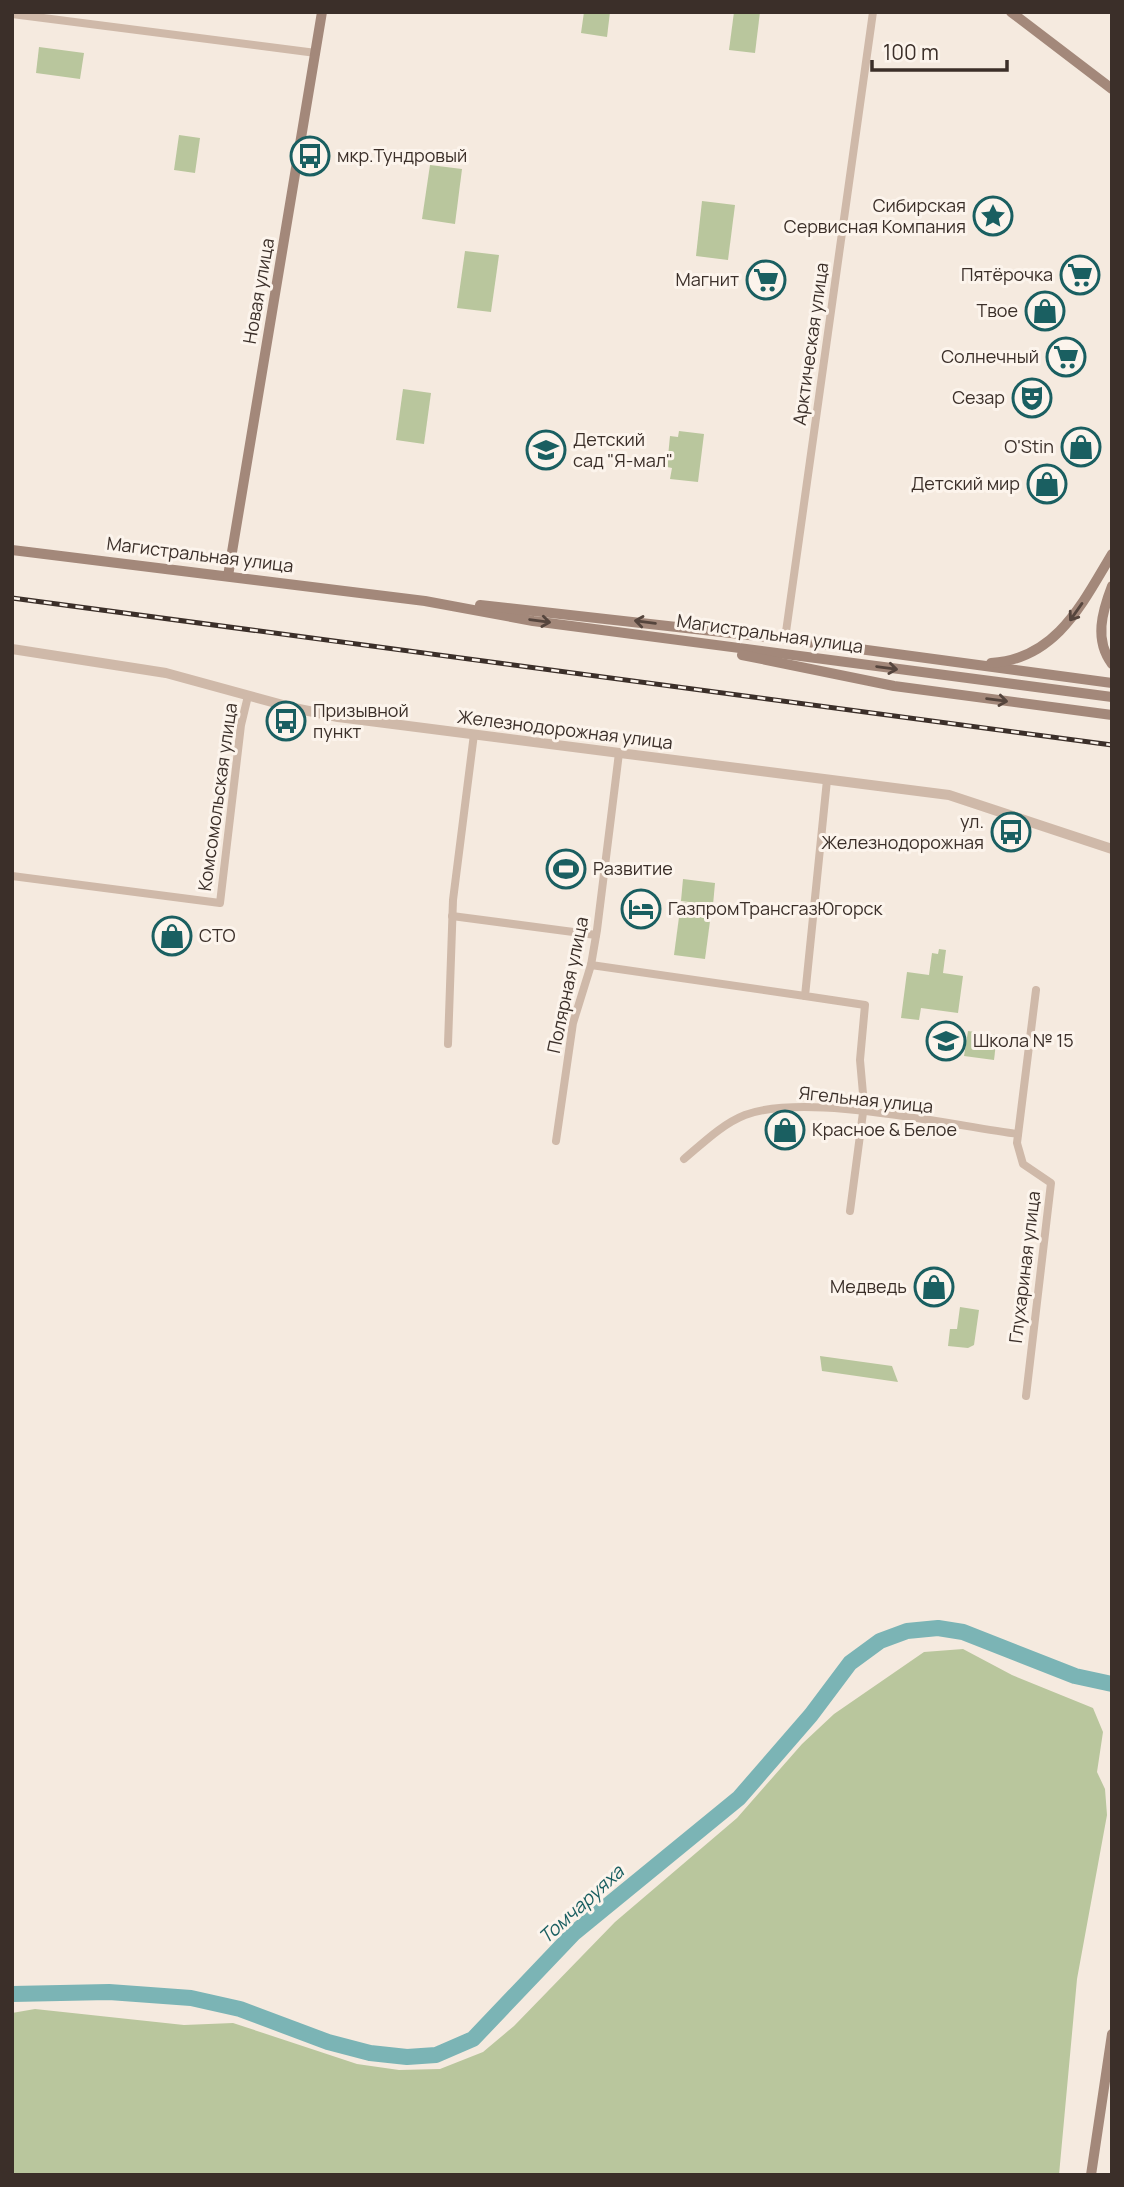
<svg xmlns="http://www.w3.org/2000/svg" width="1124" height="2187" viewBox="0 0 1124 2187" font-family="Manrope,sans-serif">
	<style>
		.green { fill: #b9c69d }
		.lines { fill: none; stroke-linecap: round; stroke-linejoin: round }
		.river { stroke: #7bb4b5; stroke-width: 16 }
		.minor { stroke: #cfb9a9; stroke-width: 8 }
		.tertiary { stroke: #cfb9a9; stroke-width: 10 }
		.secondary { stroke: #a3887a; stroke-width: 10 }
		.rail-casing { stroke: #3b2f29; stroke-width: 5 }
		.rail { stroke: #fcf4ec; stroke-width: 2.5; stroke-dasharray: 8; stroke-linecap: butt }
		.oneway { stroke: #55453d }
		.labels { text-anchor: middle; stroke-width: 6; stroke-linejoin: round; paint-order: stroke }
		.poi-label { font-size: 18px; fill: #3b2f29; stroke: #fcf4ec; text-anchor: end }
		.street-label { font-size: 18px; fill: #3b2f29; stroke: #fcf4ec }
		.water-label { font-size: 19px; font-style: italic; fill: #1a5f61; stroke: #fcf4ec }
	</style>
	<rect width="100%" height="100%" fill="#f5eadf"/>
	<g class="green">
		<path d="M 584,12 L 610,12 L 607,37 L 581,33 Z"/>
		<path d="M 734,12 L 760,12 L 755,53 L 729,50 Z"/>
		<path d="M 39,47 L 84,53 L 80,79 L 36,73 Z"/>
		<path d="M 179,135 L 200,138 L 195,173 L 174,170 Z"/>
		<path d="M 430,165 L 462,169 L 455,224 L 422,219 Z"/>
		<path d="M 702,201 L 735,205 L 728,260 L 696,256 Z"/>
		<path d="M 465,251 L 499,255 L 491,312 L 457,308 Z"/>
		<path d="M 403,389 L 431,393 L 424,444 L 396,440 Z"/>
		<path d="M 679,431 L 704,434 L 698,482 L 670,479 L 672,468 L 667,467 L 670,436 L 678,437 Z"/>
		<path d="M 683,879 L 715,883 L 713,905 L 681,901 Z"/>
		<path d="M 681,902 L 712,906 L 705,959 L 674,955 Z"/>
		<path d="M 939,949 L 946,950 L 943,973 L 963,976 L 958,1013 L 921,1008 L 919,1020 L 901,1018 L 907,972 L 929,975 L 932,953 L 938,954 Z"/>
		<path d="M 968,1031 L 997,1035 L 994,1060 L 964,1056 Z"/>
		<path d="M 960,1307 L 979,1310 L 974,1345 L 968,1348 L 948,1346 L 950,1329 L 957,1329 Z"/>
		<path d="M 820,1356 L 892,1366 L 898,1382 L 822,1371 Z"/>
		<path d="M 963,1649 L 1012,1675 L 1093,1708 L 1103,1732 L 1097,1772 L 1105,1789 L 1107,1815 L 1077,1979 L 1059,2175 L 12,2175 L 12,2013 L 35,2009 L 184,2025 L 233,2023 L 357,2064 L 399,2070 L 440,2069 L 483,2052 L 514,2026 L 615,1922 L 737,1818 L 802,1744 L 834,1714 L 924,1652 Z"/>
	</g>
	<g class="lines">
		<path class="river" d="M 12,1994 L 109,1992 L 191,1998 L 240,2009 L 328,2042 L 370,2053 L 407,2057 L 436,2055 L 473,2039 L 574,1933 L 739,1798 L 811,1715 L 850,1663 L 880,1641 L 907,1631 L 938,1628 L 963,1632 L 1075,1676 L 1112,1684"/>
		<g class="minor">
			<path d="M 12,14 L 316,53"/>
			<path d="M 785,639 L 873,12"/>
			<path d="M 827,780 L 805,996 L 865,1005 L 860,1060 L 864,1105 L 850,1211"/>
			<path d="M 12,876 L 220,903 L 241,725 L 248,696"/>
			<path d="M 452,916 L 596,935"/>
			<path d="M 591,965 L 805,996"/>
			<path d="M 448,1044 L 453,900 L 474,734"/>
			<path d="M 556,1141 L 573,1023 L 591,965 L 597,930 L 619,753"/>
			<path d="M 684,1159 C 702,1144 722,1124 745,1115 C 807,1092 949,1125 1018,1134"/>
			<path d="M 1026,1396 L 1051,1183 L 1023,1164 L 1017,1143 L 1036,990"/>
		</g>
		<path class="tertiary" d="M 12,649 L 166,673 L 294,708 L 338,717 L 949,795 L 1112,849"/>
		<g class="secondary">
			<path d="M 1011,12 L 1112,89"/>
			<path d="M 12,550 L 425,601 L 533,621 L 1112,697"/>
			<path d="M 228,576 L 322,12"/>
			<path d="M 1112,586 C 1102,612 1094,640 1112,664"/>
			<path d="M 480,605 L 785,639 L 1112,683"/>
			<path d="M 742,655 L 894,686 L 1112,715"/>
			<path d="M 991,663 C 1056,659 1082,604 1112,554"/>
			<path d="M 1091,2175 L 1112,2034"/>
		</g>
		<defs>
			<path id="rail" d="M 12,598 L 1112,745"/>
		</defs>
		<use href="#rail" class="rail-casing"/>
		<use href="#rail" class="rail"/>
	</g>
	<defs><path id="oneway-shaft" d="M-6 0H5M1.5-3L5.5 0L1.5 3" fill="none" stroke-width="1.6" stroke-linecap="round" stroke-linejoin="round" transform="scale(1.75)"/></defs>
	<g class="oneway">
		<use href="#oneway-shaft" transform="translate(1076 612) rotate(125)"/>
		<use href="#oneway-shaft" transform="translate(540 621) rotate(8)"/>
		<use href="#oneway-shaft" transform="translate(645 622) rotate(-173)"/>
		<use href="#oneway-shaft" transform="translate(887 668) rotate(8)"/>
		<use href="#oneway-shaft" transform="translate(997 700) rotate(7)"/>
	</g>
	<defs>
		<symbol id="bus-ring" viewBox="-11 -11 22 22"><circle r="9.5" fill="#fcf4ec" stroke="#1a5f61" stroke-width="1.5"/><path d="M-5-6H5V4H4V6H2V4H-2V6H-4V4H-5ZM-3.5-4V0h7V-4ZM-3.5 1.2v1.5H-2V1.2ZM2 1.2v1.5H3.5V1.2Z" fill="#1a5f61"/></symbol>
		<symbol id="sight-ring" viewBox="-11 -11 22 22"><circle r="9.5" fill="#fcf4ec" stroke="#1a5f61" stroke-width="1.5"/><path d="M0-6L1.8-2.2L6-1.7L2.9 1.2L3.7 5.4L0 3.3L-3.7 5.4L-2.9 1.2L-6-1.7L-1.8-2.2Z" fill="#1a5f61"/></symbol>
		<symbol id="supermarket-ring" viewBox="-11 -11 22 22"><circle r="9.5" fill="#fcf4ec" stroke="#1a5f61" stroke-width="1.5"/><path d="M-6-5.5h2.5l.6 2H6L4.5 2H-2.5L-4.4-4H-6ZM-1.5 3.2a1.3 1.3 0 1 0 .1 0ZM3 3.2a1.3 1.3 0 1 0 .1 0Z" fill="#1a5f61"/></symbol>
		<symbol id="shop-ring" viewBox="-11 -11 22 22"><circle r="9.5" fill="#fcf4ec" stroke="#1a5f61" stroke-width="1.5"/><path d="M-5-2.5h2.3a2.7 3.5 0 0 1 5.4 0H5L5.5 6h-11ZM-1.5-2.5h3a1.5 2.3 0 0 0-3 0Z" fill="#1a5f61"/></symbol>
		<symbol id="theatre-ring" viewBox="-11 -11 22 22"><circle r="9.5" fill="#fcf4ec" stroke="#1a5f61" stroke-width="1.5"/><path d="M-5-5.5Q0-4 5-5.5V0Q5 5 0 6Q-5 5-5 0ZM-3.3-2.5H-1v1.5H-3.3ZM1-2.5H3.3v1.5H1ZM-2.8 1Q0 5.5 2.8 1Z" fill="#1a5f61"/></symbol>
		<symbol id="school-ring" viewBox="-11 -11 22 22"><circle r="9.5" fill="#fcf4ec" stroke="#1a5f61" stroke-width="1.5"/><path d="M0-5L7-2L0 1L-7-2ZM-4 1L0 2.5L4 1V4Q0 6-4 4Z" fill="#1a5f61"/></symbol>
		<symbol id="stadium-ring" viewBox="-11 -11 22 22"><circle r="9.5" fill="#fcf4ec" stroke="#1a5f61" stroke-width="1.5"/><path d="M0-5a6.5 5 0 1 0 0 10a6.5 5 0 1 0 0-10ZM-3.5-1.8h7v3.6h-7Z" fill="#1a5f61"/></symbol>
		<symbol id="hotel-ring" viewBox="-11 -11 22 22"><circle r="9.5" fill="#fcf4ec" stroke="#1a5f61" stroke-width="1.5"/><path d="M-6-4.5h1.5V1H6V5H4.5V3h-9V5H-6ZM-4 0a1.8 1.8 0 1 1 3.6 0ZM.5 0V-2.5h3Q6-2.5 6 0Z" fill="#1a5f61"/></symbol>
	</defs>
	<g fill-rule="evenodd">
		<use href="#bus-ring" x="288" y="134" width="44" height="44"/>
		<use href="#sight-ring" x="971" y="194" width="44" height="44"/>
		<use href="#supermarket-ring" x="1058" y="253" width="44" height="44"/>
		<use href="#supermarket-ring" x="744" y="258" width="44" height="44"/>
		<use href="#shop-ring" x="1023" y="289" width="44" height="44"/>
		<use href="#supermarket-ring" x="1044" y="335" width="44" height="44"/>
		<use href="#theatre-ring" x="1010" y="376" width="44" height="44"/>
		<use href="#shop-ring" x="1059" y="425" width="44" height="44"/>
		<use href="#school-ring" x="524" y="428" width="44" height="44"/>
		<use href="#shop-ring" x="1025" y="462" width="44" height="44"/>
		<use href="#bus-ring" x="264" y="699" width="44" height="44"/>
		<use href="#bus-ring" x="989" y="810" width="44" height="44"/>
		<use href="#stadium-ring" x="544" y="847" width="44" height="44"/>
		<use href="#hotel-ring" x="619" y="887" width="44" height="44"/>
		<use href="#shop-ring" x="150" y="914" width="44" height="44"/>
		<use href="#school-ring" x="924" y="1019" width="44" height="44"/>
		<use href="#shop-ring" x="763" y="1108" width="44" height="44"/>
		<use href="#shop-ring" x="912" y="1265" width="44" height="44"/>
	</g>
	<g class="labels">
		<g class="poi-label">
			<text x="337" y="162" text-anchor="start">мкр.Тундровый</text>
			<text x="966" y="212">Сибирская<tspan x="966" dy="21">Сервисная Компания</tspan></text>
			<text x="1053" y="281">Пятёрочка</text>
			<text x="739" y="286">Магнит</text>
			<text x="1018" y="317">Твое</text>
			<text x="1039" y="363">Солнечный</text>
			<text x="1005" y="404">Сезар</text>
			<text x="573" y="446" text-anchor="start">Детский<tspan x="573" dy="21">сад "Я-мал"</tspan></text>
			<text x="1054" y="453">O'Stin</text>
			<text x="1020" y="490">Детский мир</text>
			<text x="313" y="717" text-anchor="start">Призывной<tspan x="313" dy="21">пункт</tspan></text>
			<text x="984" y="828">ул.<tspan x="984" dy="21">Железнодорожная</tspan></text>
			<text x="593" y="875" text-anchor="start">Развитие</text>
			<text x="668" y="915" text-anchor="start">ГазпромТрансгазЮгорск</text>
			<text x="199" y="942" text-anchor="start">СТО</text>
			<text x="973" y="1047" text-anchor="start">Школа № 15</text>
			<text x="812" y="1136" text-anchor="start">Красное &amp; Белое</text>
			<text x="907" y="1293">Медведь</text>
		</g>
		<g class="street-label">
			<text transform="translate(259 291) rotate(-80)" y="6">Новая улица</text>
			<text transform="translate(811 344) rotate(-82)" y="6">Арктическая улица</text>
			<text transform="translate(200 555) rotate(7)" y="6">Магистральная улица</text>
			<text transform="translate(770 634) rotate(8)" y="6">Магистральная улица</text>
			<text transform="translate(565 730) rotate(7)" y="6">Железнодорожная улица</text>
			<text transform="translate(218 797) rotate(-82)" y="6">Комсомольская улица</text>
			<text transform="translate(568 985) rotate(-78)" y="6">Полярная улица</text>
			<text transform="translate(866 1100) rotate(6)" y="6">Ягельная улица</text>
			<text transform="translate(1025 1267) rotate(-83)" y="6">Глухариная улица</text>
		</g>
		<g class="water-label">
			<text transform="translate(581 1904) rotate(-42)" y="7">Томчаруяха</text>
		</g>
	</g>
	<rect width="1124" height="2187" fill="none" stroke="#3b2f29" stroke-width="28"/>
	<path d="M872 60v10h135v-10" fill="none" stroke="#3b2f29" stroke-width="3.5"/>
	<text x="883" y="60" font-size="21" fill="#3b2f29" stroke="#fcf4ec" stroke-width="5" paint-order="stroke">100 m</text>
</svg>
